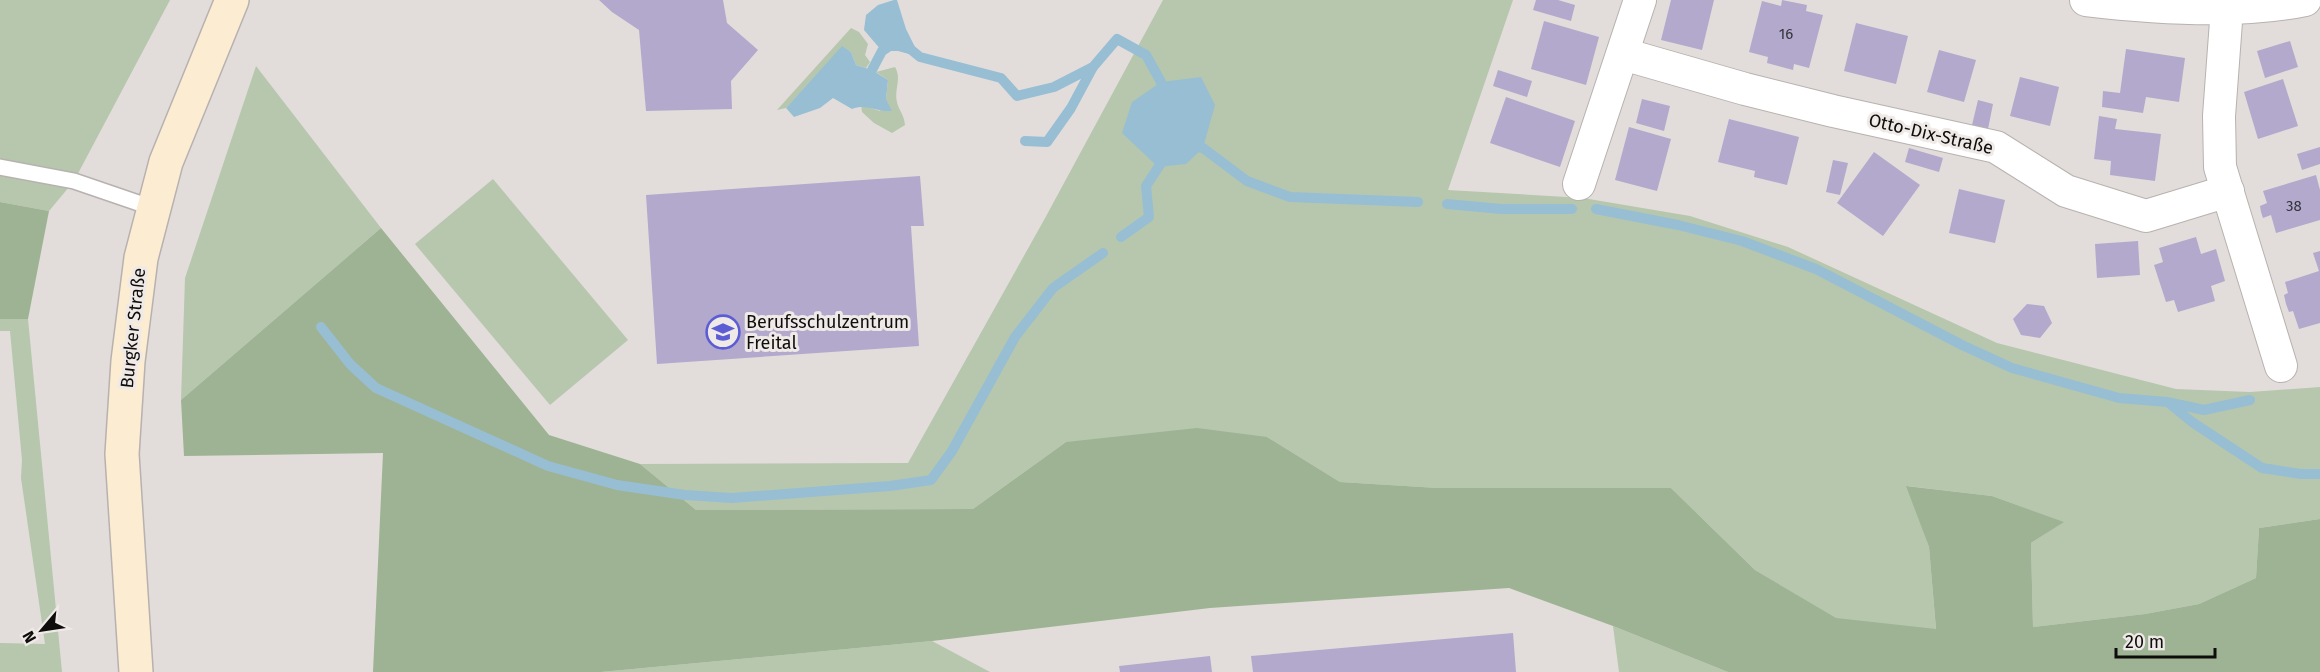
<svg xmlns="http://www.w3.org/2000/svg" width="2320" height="672" viewBox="0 0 2320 672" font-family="'Fira Sans',sans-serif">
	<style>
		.green { fill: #b6c7ad }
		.forest { fill: #9eb393 }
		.water { fill: #98bed4 }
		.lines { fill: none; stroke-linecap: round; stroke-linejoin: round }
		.stream { stroke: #98bed4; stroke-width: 10 }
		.building { fill: #b2a9cd }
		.service-casing { stroke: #b7b2af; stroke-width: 18 }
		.minor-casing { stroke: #b7b2af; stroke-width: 34 }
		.secondary-casing { stroke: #b7b2af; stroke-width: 36 }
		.service { stroke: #fff; stroke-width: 15 }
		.minor { stroke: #fff; stroke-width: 32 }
		.secondary { stroke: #fcecd1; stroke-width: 33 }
		.labels { text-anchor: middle; stroke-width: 6; stroke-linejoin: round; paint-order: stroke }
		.number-label { font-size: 15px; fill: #37343c }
		.street-label { font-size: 18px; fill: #0e0d0c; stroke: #efeae7 }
		.poi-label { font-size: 18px; fill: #0e0d0c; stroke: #efeae7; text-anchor: start }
	</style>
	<rect width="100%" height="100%" fill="#e2ddda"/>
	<g class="green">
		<path d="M 0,0 L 170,0 L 74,181 L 49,211 L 0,202 Z"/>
		<path d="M 1163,0 L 1513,0 L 1448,190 L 1583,198 L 1690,216 L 1788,247 L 1997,343 L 2176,389 L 2250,392 L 2320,387 L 2320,519 L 2259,528 L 2256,578 L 2199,604 L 2145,614 L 2033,627 L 2031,543 L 2063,522 L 1992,496 L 1907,486 L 1929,547 L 1936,630 L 1836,619 L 1755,570 L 1671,488 L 1438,488 L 1340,482 L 1267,437 L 1066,442 L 973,509 L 696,510 L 640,464 L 908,463 L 1044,220 Z"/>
		<path d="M 851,28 L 859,32 L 868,44 L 865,55 L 870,62 L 866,68 L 856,65 L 851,52 L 842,47 L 786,108 L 777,110 Z"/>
		<path d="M 256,66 L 381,228 L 181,400 L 185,278 Z"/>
		<path d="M 895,67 C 902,79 894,89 897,102 C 898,109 904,114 905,125 L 892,133 L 874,123 L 862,112 L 861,105 L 880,111 L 886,99 L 888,80 L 876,72 Z"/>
		<path d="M 493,179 L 628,340 L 550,405 L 415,244 Z"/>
		<path d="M 0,319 L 28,319 L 62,672 L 0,672 L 0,643 L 45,644 L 21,478 L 22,460 L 10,331 L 0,331 Z"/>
		<path d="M 1613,626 L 1728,672 L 1619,672 Z"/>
		<path d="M 932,641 L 990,672 L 601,672 Z"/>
	</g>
	<g class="forest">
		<path d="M 0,202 L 49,211 L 28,319 L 0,319 Z"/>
		<path d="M 381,228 L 549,435 L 640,464 L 696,510 L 973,509 L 1066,442 L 1197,428 L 1267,437 L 1340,482 L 1438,488 L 1671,488 L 1755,570 L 1836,618 L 1936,629 L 1929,547 L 1906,486 L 1992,496 L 2064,522 L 2031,543 L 2033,627 L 2145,614 L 2199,604 L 2256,578 L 2259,528 L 2320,519 L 2320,672 L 1728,672 L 1613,626 L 1509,588 L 1210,608 L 932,641 L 601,672 L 373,672 L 383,453 L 184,456 L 181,400 Z"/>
	</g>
	<g class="water">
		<path d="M 894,0 L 897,0 L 906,29 L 920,57 L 898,51 L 882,51 L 864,30 L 866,15 L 878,5 Z"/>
		<path d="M 842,46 L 851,52 L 856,65 L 872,70 L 888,80 L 886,99 L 892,111 C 874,112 867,103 852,109 L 833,98 L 820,108 L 794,117 L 786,108 Z"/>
		<path d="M 1201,77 L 1215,105 L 1203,148 L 1186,164 L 1158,167 L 1122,133 L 1132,102 L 1161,82 Z"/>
	</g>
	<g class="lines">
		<g class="stream">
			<path d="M 909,48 L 920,57 L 1001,78 L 1017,96 L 1054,87 L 1093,67 L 1117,39 L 1146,55 L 1161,82 L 1162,95"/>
			<path d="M 872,70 L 882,51 L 894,43"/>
			<path d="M 1025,141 L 1047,142 L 1071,108 L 1093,67"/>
			<path d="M 1190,146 L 1203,148 L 1247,181 L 1290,197 L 1418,202"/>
			<path d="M 1447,204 L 1501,209 L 1572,209"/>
			<path d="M 1596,209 L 1678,225 L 1742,241 L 1816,269 L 1962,345 L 2012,368 L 2119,398 L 2167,402 L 2204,410 L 2250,400"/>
			<path d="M 1121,237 L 1149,217 L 1146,186 L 1165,157"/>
			<path d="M 321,327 L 350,364 L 376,388 L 548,466 L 617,485 L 685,495 L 732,498 L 890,486 L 931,480 L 952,451 L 1015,337 L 1053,288 L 1103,253"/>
			<path d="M 2170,404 L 2192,422 L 2262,468 L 2301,474 L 2320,474"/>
		</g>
	</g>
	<g class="building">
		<path d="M 599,0 L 723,0 L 727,23 L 758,50 L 731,81 L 732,109 L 646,111 L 639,30 L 612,12 Z"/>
		<path d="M 1536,0 L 1558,0 L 1575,5 L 1571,21 L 1533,10 Z"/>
		<path d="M 1671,0 L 1714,0 L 1702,50 L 1661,40 Z"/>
		<path d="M 1782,0 L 1807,5 L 1806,11 L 1823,15 L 1809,68 L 1794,64 L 1793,70 L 1767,63 L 1768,57 L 1749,52 L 1762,1 L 1781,6 Z"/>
		<path d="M 1544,21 L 1599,37 L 1586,85 L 1531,69 Z"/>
		<path d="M 1856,23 L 1908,36 L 1896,84 L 1844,71 Z"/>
		<path d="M 2290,41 L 2298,67 L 2265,78 L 2257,51 Z"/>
		<path d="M 2126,49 L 2185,58 L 2179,102 L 2146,97 L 2143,113 L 2102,107 L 2103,91 L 2120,93 Z"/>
		<path d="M 1939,50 L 1976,60 L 1964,102 L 1927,92 Z"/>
		<path d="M 1498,70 L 1532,81 L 1527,97 L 1493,86 Z"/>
		<path d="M 2020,77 L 2059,87 L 2050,126 L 2010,116 Z"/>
		<path d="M 2283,79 L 2298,126 L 2258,139 L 2244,92 Z"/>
		<path d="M 1506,97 L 1575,121 L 1560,167 L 1490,143 Z"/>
		<path d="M 1642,99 L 1670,106 L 1664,131 L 1636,123 Z"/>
		<path d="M 1978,100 L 1993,104 L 1988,129 L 1972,125 Z"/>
		<path d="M 2099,116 L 2117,119 L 2115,129 L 2161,134 L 2155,181 L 2110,175 L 2111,161 L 2094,159 Z"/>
		<path d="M 1729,119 L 1799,137 L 1787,185 L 1754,177 L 1755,171 L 1718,162 Z"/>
		<path d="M 1629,127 L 1671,139 L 1657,191 L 1615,180 Z"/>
		<path d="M 2320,147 L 2320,164 L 2302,170 L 2297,154 Z"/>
		<path d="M 1909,148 L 1943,158 L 1939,172 L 1905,162 Z"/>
		<path d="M 1874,152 L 1920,185 L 1883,236 L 1837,203 Z"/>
		<path d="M 1833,160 L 1848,163 L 1840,195 L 1826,192 Z"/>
		<path d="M 2316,175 L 2320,190 L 2320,220 L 2276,233 L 2271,215 L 2263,218 L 2261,212 L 2260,206 L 2267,203 L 2263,191 Z"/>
		<path d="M 920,176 L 924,226 L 911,226 L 919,346 L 657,364 L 646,195 Z"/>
		<path d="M 1959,189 L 2005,200 L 1995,243 L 1949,233 Z"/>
		<path d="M 2196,237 L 2201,254 L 2216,249 L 2225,281 L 2211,286 L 2215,301 L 2178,312 L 2174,300 L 2166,302 L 2154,265 L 2163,262 L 2159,248 Z"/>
		<path d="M 2138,241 L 2140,275 L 2097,278 L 2095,244 Z"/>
		<path d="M 2320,251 L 2320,323 L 2299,329 L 2293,311 L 2289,312 L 2286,304 L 2284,295 L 2288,293 L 2285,282 L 2319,271 L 2313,253 Z"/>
		<path d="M 2027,304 L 2044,306 L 2052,323 L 2040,338 L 2021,335 L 2013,319 Z"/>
		<path d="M 1513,633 L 1516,672 L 1253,672 L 1251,656 Z"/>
		<path d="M 1210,656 L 1212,672 L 1120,672 L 1119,666 Z"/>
	</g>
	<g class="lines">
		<defs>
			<path id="service" d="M 0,167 L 74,181 L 153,208"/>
			<g id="minor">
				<path d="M 2086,0 C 2154,8 2238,14 2305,0"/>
				<path d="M 2227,8 L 2219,116 L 2220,167 L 2281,366"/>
				<path d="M 1623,54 L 1745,89 L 1833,111 L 1996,147 L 2066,191 L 2146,216 L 2228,191"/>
				<path d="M 1579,184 L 1640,0"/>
			</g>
			<path id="secondary" d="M 136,672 L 122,454 L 128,361 L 141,258 L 166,162 L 232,0"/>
		</defs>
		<use href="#service" class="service-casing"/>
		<use href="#minor" class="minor-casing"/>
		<use href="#secondary" class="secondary-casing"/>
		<use href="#service" class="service"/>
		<use href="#minor" class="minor"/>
		<use href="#secondary" class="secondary"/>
	</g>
	<defs>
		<symbol id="school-ring" viewBox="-11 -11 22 22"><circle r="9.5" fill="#efeae7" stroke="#5c5dd5" stroke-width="1.5"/><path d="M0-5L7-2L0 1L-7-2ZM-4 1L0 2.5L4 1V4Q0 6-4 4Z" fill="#5c5dd5"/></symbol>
	</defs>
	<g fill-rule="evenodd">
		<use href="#school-ring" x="704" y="313" width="38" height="38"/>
	</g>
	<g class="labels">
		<g class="number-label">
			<text x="1786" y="39">16</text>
			<text x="2294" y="211">38</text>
		</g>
		<g class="street-label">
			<text transform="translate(1931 134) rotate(13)" y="6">Otto-Dix-Straße</text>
			<text transform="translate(133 328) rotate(-84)" y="6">Burgker Straße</text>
		</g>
		<g class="poi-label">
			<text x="746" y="328">Berufsschulzentrum<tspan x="746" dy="21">Freital</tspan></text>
		</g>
	</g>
	<g transform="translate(42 630) rotate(241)" stroke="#efeae7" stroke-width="4.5" paint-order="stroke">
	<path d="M0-4.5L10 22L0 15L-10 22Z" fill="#0e0d0c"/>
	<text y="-9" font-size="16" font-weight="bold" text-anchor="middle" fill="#0e0d0c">N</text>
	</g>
	<path d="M2116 648v9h99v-9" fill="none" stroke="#0e0d0c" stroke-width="3"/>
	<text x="2125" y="648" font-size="18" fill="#0e0d0c" stroke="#efeae7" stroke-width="4.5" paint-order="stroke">20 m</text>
</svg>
